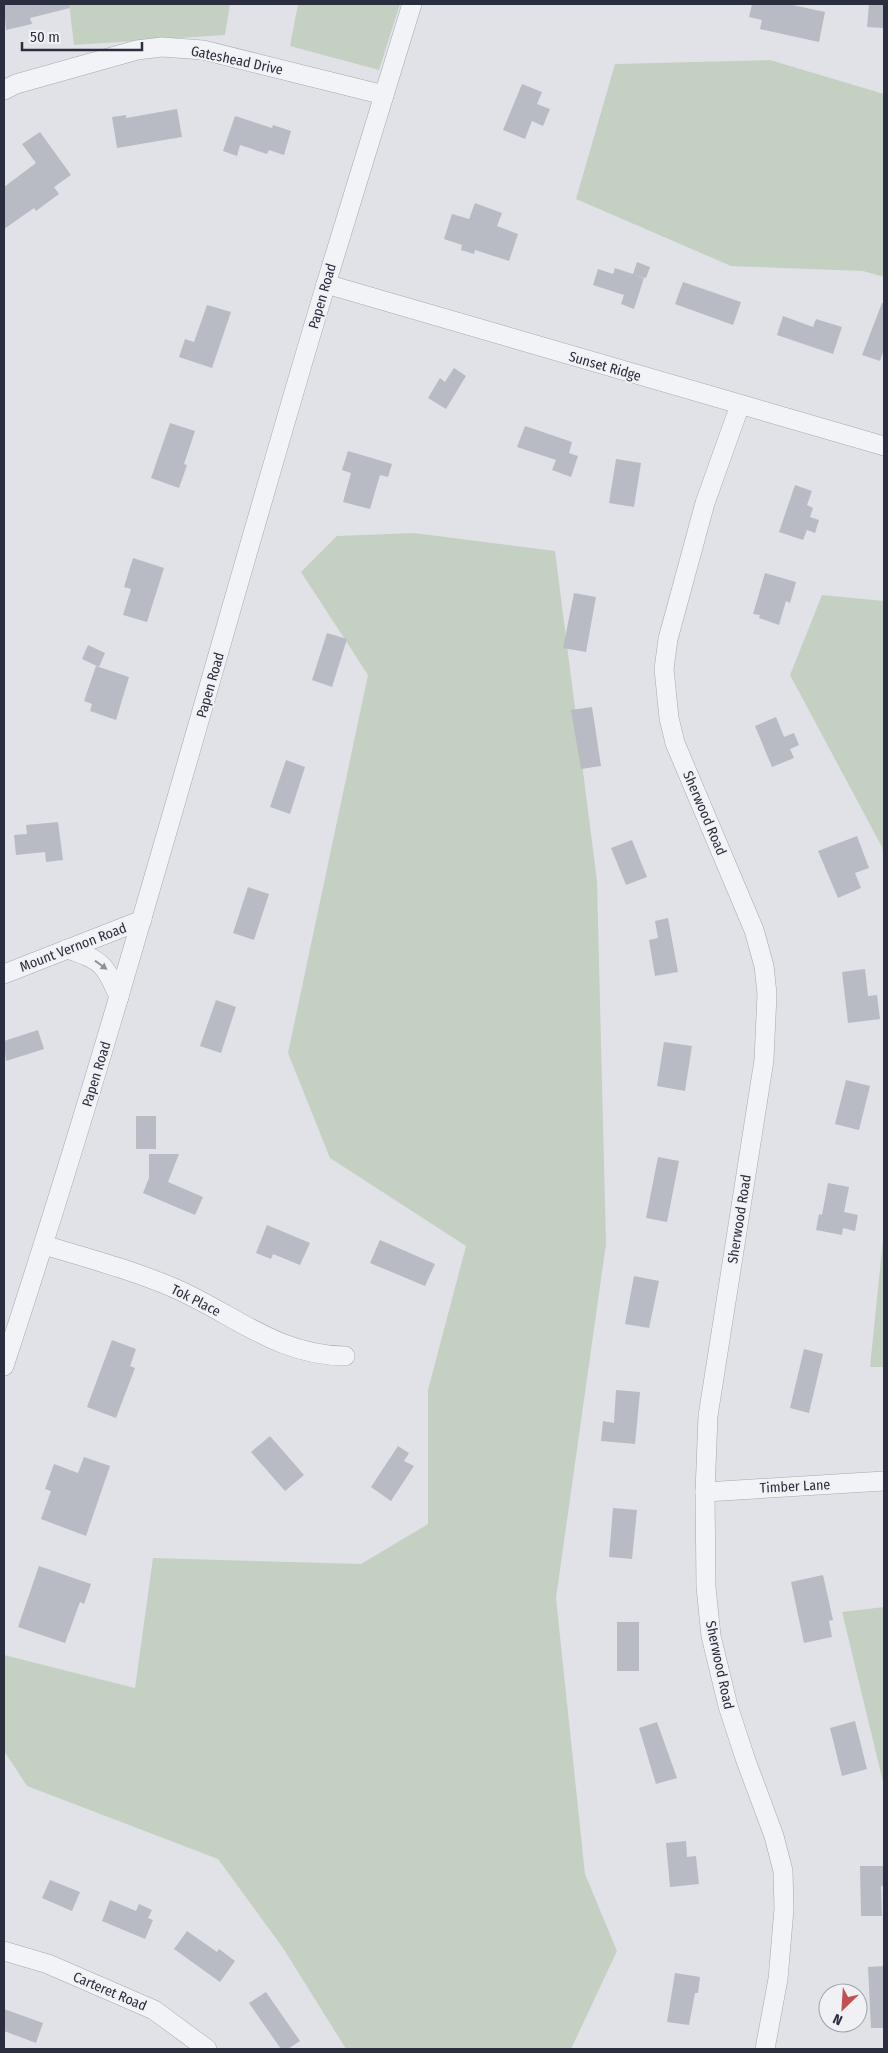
<svg xmlns="http://www.w3.org/2000/svg" width="888" height="2053" viewBox="0 0 888 2053" font-family="'Fira Sans Condensed',sans-serif">
	<style>
		.green { fill: #c4d1c2 }
		.building { fill: #b8bbc4 }
		.lines { fill: none; stroke-linecap: round; stroke-linejoin: round }
		.minor-casing { stroke: #a6a8b2; stroke-width: 20 }
		.minor { stroke: #f2f3f6; stroke-width: 19 }
		.oneway { fill: #8e909a }
		.labels { text-anchor: middle; stroke-width: 4; stroke-linejoin: round; paint-order: stroke }
		.street-label { font-size: 14px; fill: #2a2e3e; stroke: #eff1f5 }
	</style>
	<rect width="100%" height="100%" fill="#e0e2e8"/>
	<g class="green">
		<path d="M 69,4 L 230,4 L 225,35 L 74,45 Z"/>
		<path d="M 298,4 L 400,4 L 379,70 L 290,46 Z"/>
		<path d="M 770,60 L 884,94 L 884,277 L 863,271 L 731,266 L 576,199 L 615,64 Z"/>
		<path d="M 414,533 L 555,551 L 597,881 L 606,1244 L 556,1598 L 585,1874 L 617,1951 L 571,2049 L 346,2049 L 283,1948 L 218,1859 L 27,1786 L 4,1751 L 4,1655 L 135,1688 L 153,1558 L 361,1564 L 428,1524 L 428,1390 L 466,1246 L 330,1158 L 288,1053 L 368,675 L 301,572 L 337,536 Z"/>
		<path d="M 822,595 L 884,601 L 884,860 L 882,847 L 790,675 Z"/>
		<path d="M 884,1230 L 884,1367 L 870,1367 Z"/>
		<path d="M 884,1607 L 884,1786 L 842,1612 Z"/>
	</g>
	<g class="building">
		<path d="M 4,4 L 69,4 L 70,8 L 30,18 L 32,24 L 6,30 Z"/>
		<path d="M 752,4 L 788,4 L 825,12 L 819,42 L 760,29 L 762,20 L 749,17 Z"/>
		<path d="M 869,4 L 884,5 L 884,28 L 867,27 Z"/>
		<path d="M 522,84 L 542,92 L 537,104 L 550,109 L 543,126 L 532,121 L 525,139 L 503,130 Z"/>
		<path d="M 177,109 L 182,137 L 117,148 L 112,117 L 126,115 L 126,118 Z"/>
		<path d="M 235,116 L 272,128 L 273,125 L 291,131 L 284,155 L 269,150 L 267,154 L 240,145 L 237,156 L 223,151 Z"/>
		<path d="M 40,132 L 71,175 L 54,187 L 59,194 L 36,211 L 34,208 L 4,229 L 4,187 L 36,163 L 22,144 Z"/>
		<path d="M 475,203 L 502,213 L 497,226 L 518,234 L 509,261 L 475,250 L 474,254 L 461,250 L 462,245 L 444,239 L 452,214 L 469,219 Z"/>
		<path d="M 637,262 L 650,267 L 646,278 L 634,275 L 644,278 L 634,309 L 621,304 L 624,295 L 593,285 L 598,269 L 613,274 L 615,268 L 633,274 Z"/>
		<path d="M 683,282 L 741,302 L 733,325 L 675,304 Z"/>
		<path d="M 882,303 L 884,303 L 884,349 L 880,361 L 862,355 Z"/>
		<path d="M 207,305 L 231,312 L 212,368 L 179,357 L 185,339 L 194,342 Z"/>
		<path d="M 783,316 L 813,327 L 816,319 L 842,327 L 833,354 L 777,335 Z"/>
		<path d="M 454,368 L 466,376 L 446,409 L 428,398 L 440,378 L 445,382 Z"/>
		<path d="M 170,423 L 195,431 L 184,464 L 187,465 L 179,488 L 151,478 Z"/>
		<path d="M 525,426 L 572,442 L 569,453 L 578,456 L 571,477 L 552,470 L 556,460 L 517,447 Z"/>
		<path d="M 348,451 L 392,464 L 388,477 L 380,475 L 370,509 L 343,502 L 351,473 L 342,470 Z"/>
		<path d="M 616,459 L 641,463 L 634,507 L 609,503 Z"/>
		<path d="M 795,485 L 812,491 L 807,505 L 813,508 L 810,517 L 819,520 L 815,533 L 807,530 L 803,540 L 779,532 Z"/>
		<path d="M 133,558 L 164,568 L 147,622 L 123,615 L 131,589 L 124,587 Z"/>
		<path d="M 765,573 L 796,582 L 790,603 L 786,601 L 779,625 L 759,618 L 760,615 L 753,614 Z"/>
		<path d="M 574,593 L 596,597 L 586,652 L 563,648 Z"/>
		<path d="M 327,633 L 347,639 L 332,687 L 312,680 Z"/>
		<path d="M 88,645 L 105,653 L 99,667 L 82,659 Z"/>
		<path d="M 96,666 L 129,677 L 116,720 L 90,711 L 92,704 L 84,701 Z"/>
		<path d="M 592,707 L 601,766 L 581,769 L 571,710 Z"/>
		<path d="M 776,717 L 784,737 L 794,733 L 799,745 L 790,749 L 794,758 L 772,767 L 755,726 Z"/>
		<path d="M 286,760 L 305,767 L 290,814 L 270,807 Z"/>
		<path d="M 58,822 L 63,860 L 46,862 L 45,852 L 16,855 L 14,835 L 27,834 L 26,825 Z"/>
		<path d="M 857,836 L 869,868 L 855,873 L 861,888 L 838,898 L 818,851 Z"/>
		<path d="M 632,840 L 647,877 L 626,885 L 611,848 Z"/>
		<path d="M 248,887 L 269,894 L 254,940 L 233,933 Z"/>
		<path d="M 668,918 L 678,972 L 655,976 L 649,940 L 658,938 L 655,921 Z"/>
		<path d="M 865,969 L 868,996 L 877,995 L 880,1019 L 848,1023 L 842,972 Z"/>
		<path d="M 216,1000 L 236,1007 L 221,1053 L 200,1046 Z"/>
		<path d="M 38,1030 L 44,1049 L 6,1061 L 4,1041 Z"/>
		<path d="M 664,1042 L 692,1046 L 685,1091 L 657,1086 Z"/>
		<path d="M 846,1080 L 870,1086 L 859,1130 L 835,1124 Z"/>
		<rect x="136" y="1116" width="20" height="33"/>
		<path d="M 149,1154 L 179,1154 L 168,1182 L 203,1197 L 195,1215 L 143,1193 L 149,1178 Z"/>
		<path d="M 658,1157 L 679,1161 L 667,1222 L 646,1218 Z"/>
		<path d="M 828,1183 L 849,1187 L 844,1212 L 858,1215 L 855,1231 L 843,1228 L 842,1235 L 816,1230 L 819,1214 L 822,1215 Z"/>
		<path d="M 267,1225 L 310,1243 L 300,1265 L 273,1254 L 271,1259 L 256,1253 Z"/>
		<path d="M 380,1240 L 435,1264 L 425,1286 L 370,1263 Z"/>
		<path d="M 634,1276 L 659,1281 L 649,1328 L 625,1324 Z"/>
		<path d="M 112,1340 L 136,1349 L 130,1366 L 135,1368 L 116,1418 L 87,1407 Z"/>
		<path d="M 804,1349 L 823,1354 L 809,1413 L 790,1408 Z"/>
		<path d="M 616,1390 L 640,1392 L 635,1444 L 601,1441 L 603,1421 L 614,1423 Z"/>
		<path d="M 270,1436 L 304,1475 L 285,1491 L 251,1452 Z"/>
		<path d="M 398,1446 L 409,1453 L 404,1461 L 414,1466 L 391,1501 L 371,1487 Z"/>
		<path d="M 84,1457 L 110,1466 L 86,1536 L 41,1519 L 51,1491 L 45,1489 L 54,1464 L 78,1473 Z"/>
		<path d="M 613,1508 L 637,1510 L 632,1559 L 609,1557 Z"/>
		<path d="M 39,1566 L 91,1584 L 84,1604 L 80,1602 L 65,1643 L 18,1627 Z"/>
		<path d="M 823,1575 L 833,1620 L 829,1621 L 832,1637 L 804,1643 L 791,1582 Z"/>
		<rect x="617" y="1622" width="22" height="49"/>
		<path d="M 855,1721 L 867,1769 L 842,1776 L 830,1728 Z"/>
		<path d="M 657,1722 L 677,1778 L 656,1784 L 639,1728 Z"/>
		<path d="M 686,1841 L 687,1857 L 696,1856 L 699,1884 L 670,1887 L 666,1843 Z"/>
		<path d="M 860,1866 L 884,1866 L 884,1886 L 881,1886 L 882,1916 L 861,1916 Z"/>
		<path d="M 50,1880 L 80,1892 L 72,1911 L 42,1898 Z"/>
		<path d="M 110,1900 L 136,1911 L 139,1904 L 152,1910 L 148,1918 L 153,1920 L 145,1939 L 102,1921 Z"/>
		<path d="M 187,1931 L 217,1952 L 219,1949 L 235,1961 L 220,1982 L 174,1949 Z"/>
		<path d="M 884,1966 L 884,2028 L 871,2028 L 868,1967 Z"/>
		<path d="M 675,1973 L 700,1977 L 698,1993 L 695,1993 L 689,2025 L 667,2022 Z"/>
		<path d="M 266,1992 L 300,2041 L 288,2049 L 281,2049 L 249,2003 Z"/>
		<path d="M 4,2009 L 43,2023 L 36,2043 L 4,2031 Z"/>
	</g>
	<g class="lines">
		<defs>
			<g id="minor">
				<path d="M 4,90 L 16,84 L 137,50 L 162,47 L 203,50 L 384,95"/>
				<path d="M 326,284 L 884,446"/>
				<path d="M 740,405 L 705,503 L 668,639 L 664,669 L 669,718 L 675,743 L 754,930 L 764,966 L 767,994 L 764,1060 L 708,1416 L 705,1492 L 706,1587 L 711,1636 L 728,1706 L 745,1758 L 774,1836 L 783,1871 L 784,1909 L 778,1979 L 765,2049"/>
				<path d="M 67,949 C 102,960 105,964 119,997"/>
				<path d="M 4,974 L 142,920"/>
				<path d="M 44,1245 C 87,1258 132,1270 174,1288 C 234,1314 276,1355 345,1356"/>
				<path d="M 4,1366 C 122,1008 218,645 326,284 C 354,190 383,97 412,4"/>
				<path d="M 705,1492 L 884,1481"/>
				<path d="M 4,1951 L 48,1964 L 154,2010 L 207,2049"/>
			</g>
		</defs>
		<use href="#minor" class="minor-casing"/>
		<use href="#minor" class="minor"/>
	</g>
	<defs><path id="oneway-solid" d="M-6-.8H1V-3.2L6.5 0L1 3.2V.8H-6Z" transform="scale(1.25)"/></defs>
	<use class="oneway" href="#oneway-solid" transform="translate(101 965) rotate(36)"/>
	<g class="labels">
		<g class="street-label">
			<text transform="translate(237 60) rotate(12)" y="5">Gateshead Drive</text>
			<text transform="translate(322 296) rotate(-74)" y="5">Papen Road</text>
			<text transform="translate(605 366) rotate(16)" y="5">Sunset Ridge</text>
			<text transform="translate(210 685) rotate(-74)" y="5">Papen Road</text>
			<text transform="translate(705 813) rotate(67)" y="5">Sherwood Road</text>
			<text transform="translate(73 947) rotate(-21)" y="5">Mount Vernon Road</text>
			<text transform="translate(96 1074) rotate(-73)" y="5">Papen Road</text>
			<text transform="translate(739 1219) rotate(-81)" y="5">Sherwood Road</text>
			<text transform="translate(196 1300) rotate(27)" y="5">Tok Place</text>
			<text transform="translate(795 1486) rotate(-3)" y="5">Timber Lane</text>
			<text transform="translate(720 1665) rotate(78)" y="5">Sherwood Road</text>
			<text transform="translate(110 1991) rotate(23)" y="5">Carteret Road</text>
		</g>
	</g>
	<rect width="888" height="2053" fill="none" stroke="#2a2e3e" stroke-width="10"/>
	<g transform="translate(843 2008) rotate(205)"><circle r="24" fill="#eff1f5" stroke="#a0a3ac"/>
	<path d="M0-4L9 19L0 12L-9 19Z" fill="#c25051"/>
	<text y="-8" font-size="14" font-weight="bold" text-anchor="middle" fill="#2a2e3e">N</text>
	</g>
	<path d="M22 42v8h120v-8" fill="none" stroke="#2a2e3e" stroke-width="2.5"/>
	<text x="30" y="42" font-size="15" fill="#2a2e3e" stroke="#eff1f5" stroke-width="4" paint-order="stroke">50 m</text>
</svg>
